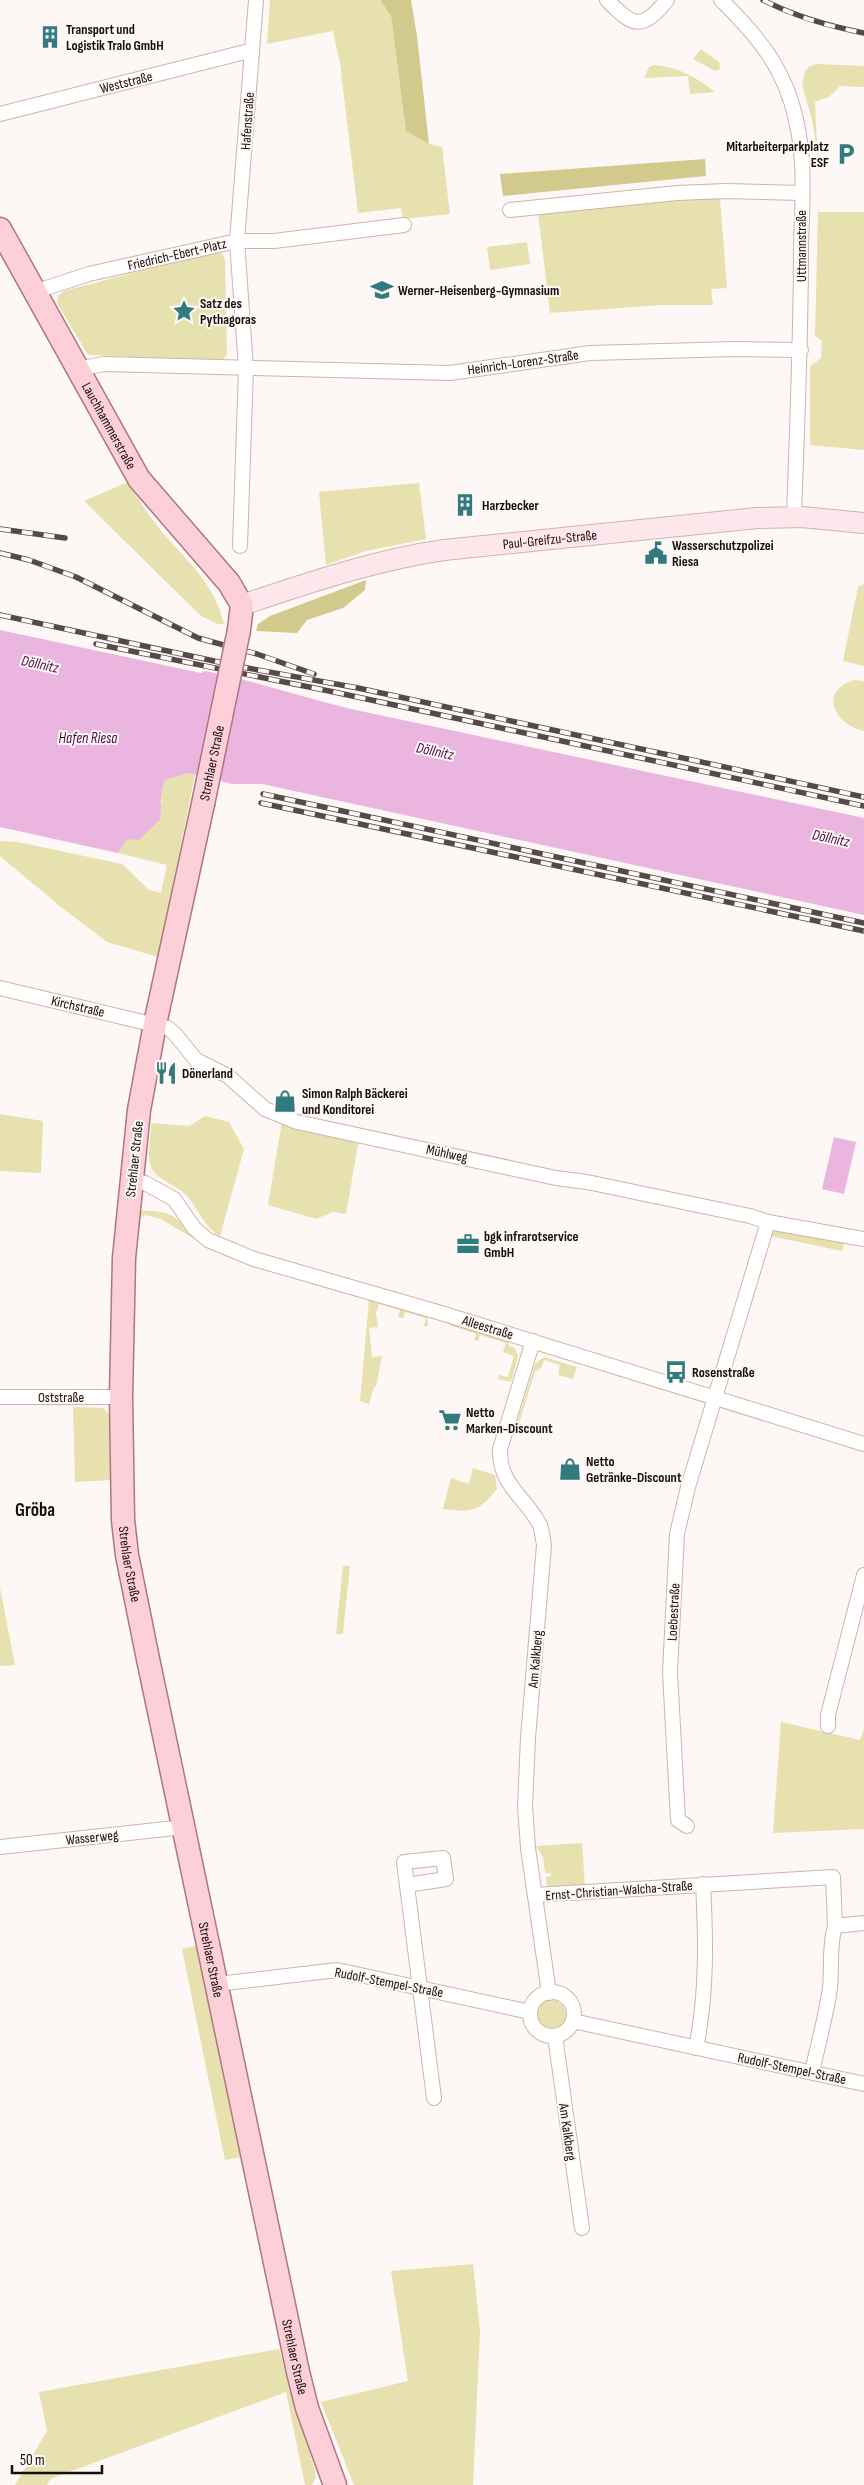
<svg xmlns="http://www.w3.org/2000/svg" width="864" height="2485" viewBox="0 0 864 2485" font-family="'Sofia Sans Condensed',sans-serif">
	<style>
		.green { fill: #e7e1af }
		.forest { fill: #d2ca8d }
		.water { fill: #eab6e0 }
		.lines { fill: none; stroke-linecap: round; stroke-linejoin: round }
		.minor-casing { stroke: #d0b3aa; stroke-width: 16 }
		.secondary-casing { stroke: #d0b3aa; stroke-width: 22 }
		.primary-casing { stroke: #ac7781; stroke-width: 25 }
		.minor { stroke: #fff; stroke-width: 14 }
		.secondary { stroke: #fee7ec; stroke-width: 20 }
		.primary { stroke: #fdcfd9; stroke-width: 22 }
		.rail-casing { stroke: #544b49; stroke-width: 5.5 }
		.rail { stroke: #fdf7f5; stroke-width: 4; stroke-dasharray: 11; stroke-linecap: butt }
		.primary-bridge-casing { stroke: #ac7781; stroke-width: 25; stroke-linecap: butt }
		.primary-bridge { stroke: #fdcfd9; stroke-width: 22 }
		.labels { text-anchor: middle; stroke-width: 4; stroke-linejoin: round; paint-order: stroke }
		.poi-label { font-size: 14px; font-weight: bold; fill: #180e0b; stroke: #fdf7f5; text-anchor: start }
		.street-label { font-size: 14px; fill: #180e0b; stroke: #fdf7f5 }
		.water-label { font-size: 15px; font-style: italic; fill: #480c41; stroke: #fdf7f5 }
		.district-label { font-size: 19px; font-weight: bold; fill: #180e0b; stroke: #fdf7f5 }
	</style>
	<rect width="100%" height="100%" fill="#fdf7f5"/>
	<g class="green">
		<path d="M 270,0 L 380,0 L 391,16 L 406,130 L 429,144 L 442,147 L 450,214 L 403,219 L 401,208 L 358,213 L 340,63 L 333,31 L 267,44 Z"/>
		<path d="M 701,49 L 719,62 L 720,69 L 715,71 L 693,59 Z"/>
		<path d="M 817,64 L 864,66 L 864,87 L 840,86 L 829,97 L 815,102 L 818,161 L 813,124 L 802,84 L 805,71 L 810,66 Z"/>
		<path d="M 654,65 C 679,67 696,77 715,92 L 690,94 L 688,76 L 644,78 L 649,67 Z"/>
		<path d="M 720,198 L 727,288 L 711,289 L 713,305 L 662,305 L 550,313 L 538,213 L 630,201 Z"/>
		<path d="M 818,212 L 864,212 L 864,450 L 810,445 L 810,366 L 821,358 L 822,341 L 815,336 Z"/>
		<path d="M 527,242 L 530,264 L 490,270 L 487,247 Z"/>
		<path d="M 215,251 L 222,254 L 225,260 L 227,355 L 222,361 L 88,355 L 57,303 L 58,296 L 64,291 Z"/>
		<path d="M 128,482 C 137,498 147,513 158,527 C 184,559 214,581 224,624 L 218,624 L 201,616 L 84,501 Z"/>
		<path d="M 419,483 L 426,539 L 366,551 L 326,565 L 319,492 Z"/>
		<path d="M 864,584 L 864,666 L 843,661 L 858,587 Z"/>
		<path d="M 854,680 L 864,681 L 864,731 C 834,724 818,692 854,680 Z"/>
		<path d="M 189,773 L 195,775 L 158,957 L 107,942 L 61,907 L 0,856 L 0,841 L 18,842 L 122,864 L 149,890 L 161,893 L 167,865 L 118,853 L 127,839 L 162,803 L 160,790 L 165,780 Z"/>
		<path d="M 0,1114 L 43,1121 L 41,1173 L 0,1171 Z"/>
		<path d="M 205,1116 L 229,1122 L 244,1149 L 220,1236 C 204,1227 198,1208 186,1195 C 177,1185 159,1181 152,1169 C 146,1158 151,1136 151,1123 L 189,1126 Z"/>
		<path d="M 282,1122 L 359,1139 L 346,1214 L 333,1212 L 316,1219 L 268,1205 Z"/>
		<path d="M 142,1211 C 175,1210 176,1218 196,1240 L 161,1219 L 145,1215 L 137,1220 L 138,1214 Z"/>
		<path d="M 776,1230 L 845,1240 L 842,1251 L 770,1236 L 772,1231 Z"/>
		<path d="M 369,1299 L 427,1316 L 428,1326 L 424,1326 L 426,1318 L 405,1312 L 403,1318 L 398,1317 L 400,1310 L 379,1304 L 376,1313 L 378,1327 L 369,1328 L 372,1357 L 382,1356 L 376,1387 L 374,1387 L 369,1404 L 360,1401 Z"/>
		<path d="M 452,1323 L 508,1341 L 509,1346 L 514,1347 L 518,1356 L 511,1382 L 498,1379 L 499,1375 L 508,1377 L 514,1356 L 503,1352 L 506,1343 L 480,1335 L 478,1341 L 474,1340 L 476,1334 L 449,1325 Z"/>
		<path d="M 544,1357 L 577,1367 L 573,1379 L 558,1375 L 560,1365 L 544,1360 L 541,1368 L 535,1372 L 519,1423 L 526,1426 L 522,1429 L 516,1426 L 535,1364 Z"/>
		<path d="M 73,1407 L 103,1408 L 110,1415 L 113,1480 L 75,1482 Z"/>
		<path d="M 473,1468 L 495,1475 L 497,1489 C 478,1513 472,1512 443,1509 L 451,1478 L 469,1484 Z"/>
		<path d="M 343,1566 L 350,1566 L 343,1634 L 336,1634 Z"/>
		<path d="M 0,1588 L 15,1665 L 0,1666 Z"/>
		<path d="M 781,1722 L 860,1740 L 864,1728 L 864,1829 L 773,1833 Z"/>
		<path d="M 582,1843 L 585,1887 L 547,1889 L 546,1877 L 552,1876 L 550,1873 L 545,1873 L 543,1857 L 536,1846 Z"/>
		<path d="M 198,1945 L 242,2157 L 225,2160 L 182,1949 Z"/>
		<circle cx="551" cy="2015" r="15"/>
		<path d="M 473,2264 L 480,2331 L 473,2485 L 354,2485 L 321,2402 L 408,2381 L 391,2271 Z"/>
		<path d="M 279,2349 L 315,2471 L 316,2477 L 312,2485 L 305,2485 L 286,2392 L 50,2479 L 47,2485 L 15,2485 L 47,2431 L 39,2392 Z"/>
	</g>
	<g class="forest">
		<path d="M 380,0 L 411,0 L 417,36 L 429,144 L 406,131 L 391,16 Z"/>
		<path d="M 705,159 L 706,176 L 503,196 L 500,174 Z"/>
		<path d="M 366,580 L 365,590 L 343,608 L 307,620 L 297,633 L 256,631 L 258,624 L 270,616 Z"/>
	</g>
	<g class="water">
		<path d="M 0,630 L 201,673 L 206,671 C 255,681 302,697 351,709 L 864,818 L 864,915 L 262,784 L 232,784 L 189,773 L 165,780 C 159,793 162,806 160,820 L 139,840 L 127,839 L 118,853 L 0,827 Z"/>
		<path d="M 834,1137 L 856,1142 L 844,1194 L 822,1189 Z"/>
	</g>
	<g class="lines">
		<defs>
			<g id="minor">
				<path d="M 607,0 C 633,27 642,31 667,0"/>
				<path d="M 721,0 C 757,35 785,68 796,120 C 806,161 802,205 801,248 C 801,338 797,427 794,517"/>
				<path d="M 0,114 L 245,52 L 252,53"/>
				<path d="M 510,210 L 677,193 L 726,191 L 802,193"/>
				<path d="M 34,292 L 89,274 L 237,241 L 274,241 L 404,225"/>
				<path d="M 77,369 L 104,364 L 450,373 L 590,353 L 735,349 L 801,350"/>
				<path d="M 240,546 L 246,368 L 237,241 L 256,0"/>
				<path d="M 0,988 L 168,1028 L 175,1034 L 196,1060 L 228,1076 L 265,1109 L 297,1122 L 556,1178 L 587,1182 L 750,1216 L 768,1222 L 864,1239"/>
				<path d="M 132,1180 L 145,1183 L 174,1199 L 194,1228 L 208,1240 L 254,1259 L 441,1313 L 864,1444"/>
				<path d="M 533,1341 L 500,1449 C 499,1486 525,1496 540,1525 C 542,1531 543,1539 544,1545 L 528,1738 L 525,1806 L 528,1848 L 549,1993"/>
				<path d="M 0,1397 L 121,1397"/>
				<path d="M 828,1726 L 828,1715 L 864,1575"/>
				<path d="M 687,1826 L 678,1820 L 670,1672 L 677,1534 L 688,1487 L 768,1222"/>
				<path d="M 0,1847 L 184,1827"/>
				<path d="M 407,1885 L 446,1879 L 443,1858 L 404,1862 C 414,1941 424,2020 434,2098"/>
				<path d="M 535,1895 L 833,1877 L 835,1926 C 829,1945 832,1968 830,1988 C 826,2016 818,2045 812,2072"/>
				<path d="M 835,1926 L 864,1923"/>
				<path d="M 217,1984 L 337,1970 L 530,2012"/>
				<circle cx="552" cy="2014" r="22"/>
				<path d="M 573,2021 L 864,2084"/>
				<path d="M 555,2036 L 582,2228"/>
				<path d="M 696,2048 C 707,1994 706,1939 703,1884"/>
			</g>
			<g id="secondary">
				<path id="s1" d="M 242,605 C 308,583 375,560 444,550 L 757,518 L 802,517 L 864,523"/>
			</g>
			<g id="primary">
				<path id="s2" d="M 0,229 L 139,479 L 229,583 L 242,605 L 239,630"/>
				<path id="s3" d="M 203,804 L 155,1024 L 139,1110 L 124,1258 L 121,1397 L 123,1520 L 127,1555 L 148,1659 L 298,2372 L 307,2408 L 335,2485"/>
			</g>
		</defs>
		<use href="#minor" class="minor-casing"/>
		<use href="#secondary" class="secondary-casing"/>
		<use href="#primary" class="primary-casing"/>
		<use href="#minor" class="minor"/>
		<use href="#secondary" class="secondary"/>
		<use href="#primary" class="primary"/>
		<defs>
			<g id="rail">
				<path d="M 763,0 C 796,17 828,26 864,33"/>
				<path d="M 0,529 L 65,538"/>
				<path d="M 0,553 L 29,560 L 76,577 L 198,638 L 257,654 L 314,674"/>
				<path d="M 0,615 L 242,667 L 358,688 L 864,797"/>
				<path d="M 96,644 L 334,692 L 864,806"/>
				<path d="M 263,794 L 864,923"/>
				<path d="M 261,803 L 864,931"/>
			</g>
		</defs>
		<use href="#rail" class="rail-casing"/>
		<use href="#rail" class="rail"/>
		<defs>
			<g id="primary-bridge">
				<path id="s4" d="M 203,804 L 239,630"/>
			</g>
		</defs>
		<use href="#primary-bridge" class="primary-bridge-casing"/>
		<use href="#primary-bridge" class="primary-bridge"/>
	</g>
	<defs>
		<symbol id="building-bare" viewBox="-9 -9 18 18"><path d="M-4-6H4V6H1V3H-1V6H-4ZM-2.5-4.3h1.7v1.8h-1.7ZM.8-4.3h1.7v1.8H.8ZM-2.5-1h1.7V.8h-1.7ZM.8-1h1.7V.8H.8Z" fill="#317a7d" stroke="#fdf7f5" stroke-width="2.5" paint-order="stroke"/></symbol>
		<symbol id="parking-bare" viewBox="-9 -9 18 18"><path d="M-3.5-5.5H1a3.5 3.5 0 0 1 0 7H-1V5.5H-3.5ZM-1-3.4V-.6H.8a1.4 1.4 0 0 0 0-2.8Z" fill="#317a7d" stroke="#fdf7f5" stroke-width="2.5" paint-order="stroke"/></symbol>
		<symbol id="school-bare" viewBox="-9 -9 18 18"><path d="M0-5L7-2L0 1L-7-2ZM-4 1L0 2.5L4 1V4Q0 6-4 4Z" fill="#317a7d" stroke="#fdf7f5" stroke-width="2.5" paint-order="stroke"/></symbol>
		<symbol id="sight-bare" viewBox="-9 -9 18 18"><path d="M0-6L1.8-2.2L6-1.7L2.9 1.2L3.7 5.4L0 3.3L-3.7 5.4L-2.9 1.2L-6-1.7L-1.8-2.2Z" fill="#317a7d" stroke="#fdf7f5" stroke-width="2.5" paint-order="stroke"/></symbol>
		<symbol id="civic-bare" viewBox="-9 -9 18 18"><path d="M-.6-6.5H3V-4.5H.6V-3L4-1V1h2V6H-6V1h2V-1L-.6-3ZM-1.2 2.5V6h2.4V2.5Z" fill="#317a7d" stroke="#fdf7f5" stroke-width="2.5" paint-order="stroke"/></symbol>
		<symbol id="restaurant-bare" viewBox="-9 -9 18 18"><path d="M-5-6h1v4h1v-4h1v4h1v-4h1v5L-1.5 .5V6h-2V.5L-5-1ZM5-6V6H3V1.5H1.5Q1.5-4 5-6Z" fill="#317a7d" stroke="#fdf7f5" stroke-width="2.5" paint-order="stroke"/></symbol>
		<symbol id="shop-bare" viewBox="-9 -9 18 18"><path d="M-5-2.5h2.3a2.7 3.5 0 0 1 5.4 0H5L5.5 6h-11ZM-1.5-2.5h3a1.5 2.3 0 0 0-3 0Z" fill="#317a7d" stroke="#fdf7f5" stroke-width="2.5" paint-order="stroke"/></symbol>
		<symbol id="office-bare" viewBox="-9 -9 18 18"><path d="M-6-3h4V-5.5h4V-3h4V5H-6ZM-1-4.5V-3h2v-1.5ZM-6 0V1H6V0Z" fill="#317a7d" stroke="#fdf7f5" stroke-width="2.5" paint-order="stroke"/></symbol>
		<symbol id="bus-bare" viewBox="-9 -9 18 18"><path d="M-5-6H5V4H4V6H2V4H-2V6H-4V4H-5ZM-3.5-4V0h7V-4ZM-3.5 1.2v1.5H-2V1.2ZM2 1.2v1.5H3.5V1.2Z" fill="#317a7d" stroke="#fdf7f5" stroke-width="2.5" paint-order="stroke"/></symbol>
		<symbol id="supermarket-bare" viewBox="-9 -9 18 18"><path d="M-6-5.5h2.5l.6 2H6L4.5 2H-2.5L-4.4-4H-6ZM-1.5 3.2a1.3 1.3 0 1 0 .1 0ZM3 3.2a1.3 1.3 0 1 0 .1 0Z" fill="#317a7d" stroke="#fdf7f5" stroke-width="2.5" paint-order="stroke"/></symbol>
	</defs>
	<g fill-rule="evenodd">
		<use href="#building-bare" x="34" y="21" width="32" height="32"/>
		<use href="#parking-bare" x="830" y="138" width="32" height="32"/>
		<use href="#school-bare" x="366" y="274" width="32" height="32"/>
		<use href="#sight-bare" x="168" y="295" width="32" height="32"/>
		<use href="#building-bare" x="449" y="489" width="32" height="32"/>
		<use href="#civic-bare" x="640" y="537" width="32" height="32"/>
		<use href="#restaurant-bare" x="150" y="1057" width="32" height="32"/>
		<use href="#shop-bare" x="269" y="1085" width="32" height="32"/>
		<use href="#office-bare" x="452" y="1228" width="32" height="32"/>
		<use href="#bus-bare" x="660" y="1356" width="32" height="32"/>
		<use href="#supermarket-bare" x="434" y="1404" width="32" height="32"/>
		<use href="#shop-bare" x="554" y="1453" width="32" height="32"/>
	</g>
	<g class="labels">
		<g class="poi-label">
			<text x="66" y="34">Transport und<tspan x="66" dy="16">Logistik Tralo GmbH</tspan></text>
			<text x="829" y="151" text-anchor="end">Mitarbeiterparkplatz<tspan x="829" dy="16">ESF</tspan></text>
			<text x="398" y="295">Werner-Heisenberg-Gymnasium</text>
			<text x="200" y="308">Satz des<tspan x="200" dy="16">Pythagoras</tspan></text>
			<text x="482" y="510">Harzbecker</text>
			<text x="672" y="550">Wasserschutzpolizei<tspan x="672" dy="16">Riesa</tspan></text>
			<text x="182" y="1078">Dönerland</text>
			<text x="302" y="1098">Simon Ralph Bäckerei<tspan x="302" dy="16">und Konditorei</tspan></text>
			<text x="484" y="1241">bgk infrarotservice<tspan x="484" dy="16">GmbH</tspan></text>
			<text x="692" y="1377">Rosenstraße</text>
			<text x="466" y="1417">Netto<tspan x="466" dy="16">Marken-Discount</tspan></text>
			<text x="586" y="1466">Netto<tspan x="586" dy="16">Getränke-Discount</tspan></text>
		</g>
		<g class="street-label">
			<text transform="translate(126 82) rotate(-14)" y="5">Weststraße</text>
			<text transform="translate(247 121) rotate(-86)" y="5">Hafenstraße</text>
			<text transform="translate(801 246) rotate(-90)" y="5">Uttmannstraße</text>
			<text transform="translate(177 254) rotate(-13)" y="5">Friedrich-Ebert-Platz</text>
			<text transform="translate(523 362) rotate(-8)" y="5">Heinrich-Lorenz-Straße</text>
			<text dy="5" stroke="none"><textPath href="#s2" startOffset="225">Lauchhammerstraße</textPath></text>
			<text dy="5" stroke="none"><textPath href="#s1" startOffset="316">Paul-Greifzu-Straße</textPath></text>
			<text dy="5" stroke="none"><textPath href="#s4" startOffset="42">Strehlaer Straße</textPath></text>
			<text transform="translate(78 1006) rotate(13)" y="5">Kirchstraße</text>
			<text transform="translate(447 1153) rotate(12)" y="5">Mühlweg</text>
			<text transform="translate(134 1159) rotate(-84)" y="5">Strehlaer Straße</text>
			<text transform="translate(488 1327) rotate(17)" y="5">Alleestraße</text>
			<text x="61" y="1402">Oststraße</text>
			<text dy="5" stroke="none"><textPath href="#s3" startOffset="768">Strehlaer Straße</textPath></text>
			<text transform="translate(673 1612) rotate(-87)" y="5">Loebestraße</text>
			<text transform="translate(535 1659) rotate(-85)" y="5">Am Kalkberg</text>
			<text transform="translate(92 1837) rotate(-6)" y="5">Wasserweg</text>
			<text transform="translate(619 1890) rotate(-4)" y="5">Ernst-Christian-Walcha-Straße</text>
			<text dy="5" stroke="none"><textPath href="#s3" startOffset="1172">Strehlaer Straße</textPath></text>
			<text transform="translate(389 1982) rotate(11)" y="5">Rudolf-Stempel-Straße</text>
			<text transform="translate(792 2068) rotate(12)" y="5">Rudolf-Stempel-Straße</text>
			<text transform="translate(568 2132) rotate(82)" y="5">Am Kalkberg</text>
			<text dy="5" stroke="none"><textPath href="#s3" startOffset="1578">Strehlaer Straße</textPath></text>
		</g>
		<g class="water-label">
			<text transform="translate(40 664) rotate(12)" y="5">Döllnitz</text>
			<text x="88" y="743">Hafen Riesa</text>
			<text transform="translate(435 751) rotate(12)" y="5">Döllnitz</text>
			<text transform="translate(831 838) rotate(12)" y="5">Döllnitz</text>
		</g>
		<g class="district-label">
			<text x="35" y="1516">Gröba</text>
		</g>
	</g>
	<path d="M12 2465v8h90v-8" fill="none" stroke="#180e0b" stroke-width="2.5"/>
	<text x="20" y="2465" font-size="15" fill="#180e0b" stroke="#fdf7f5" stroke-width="4" paint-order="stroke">50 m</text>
</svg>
